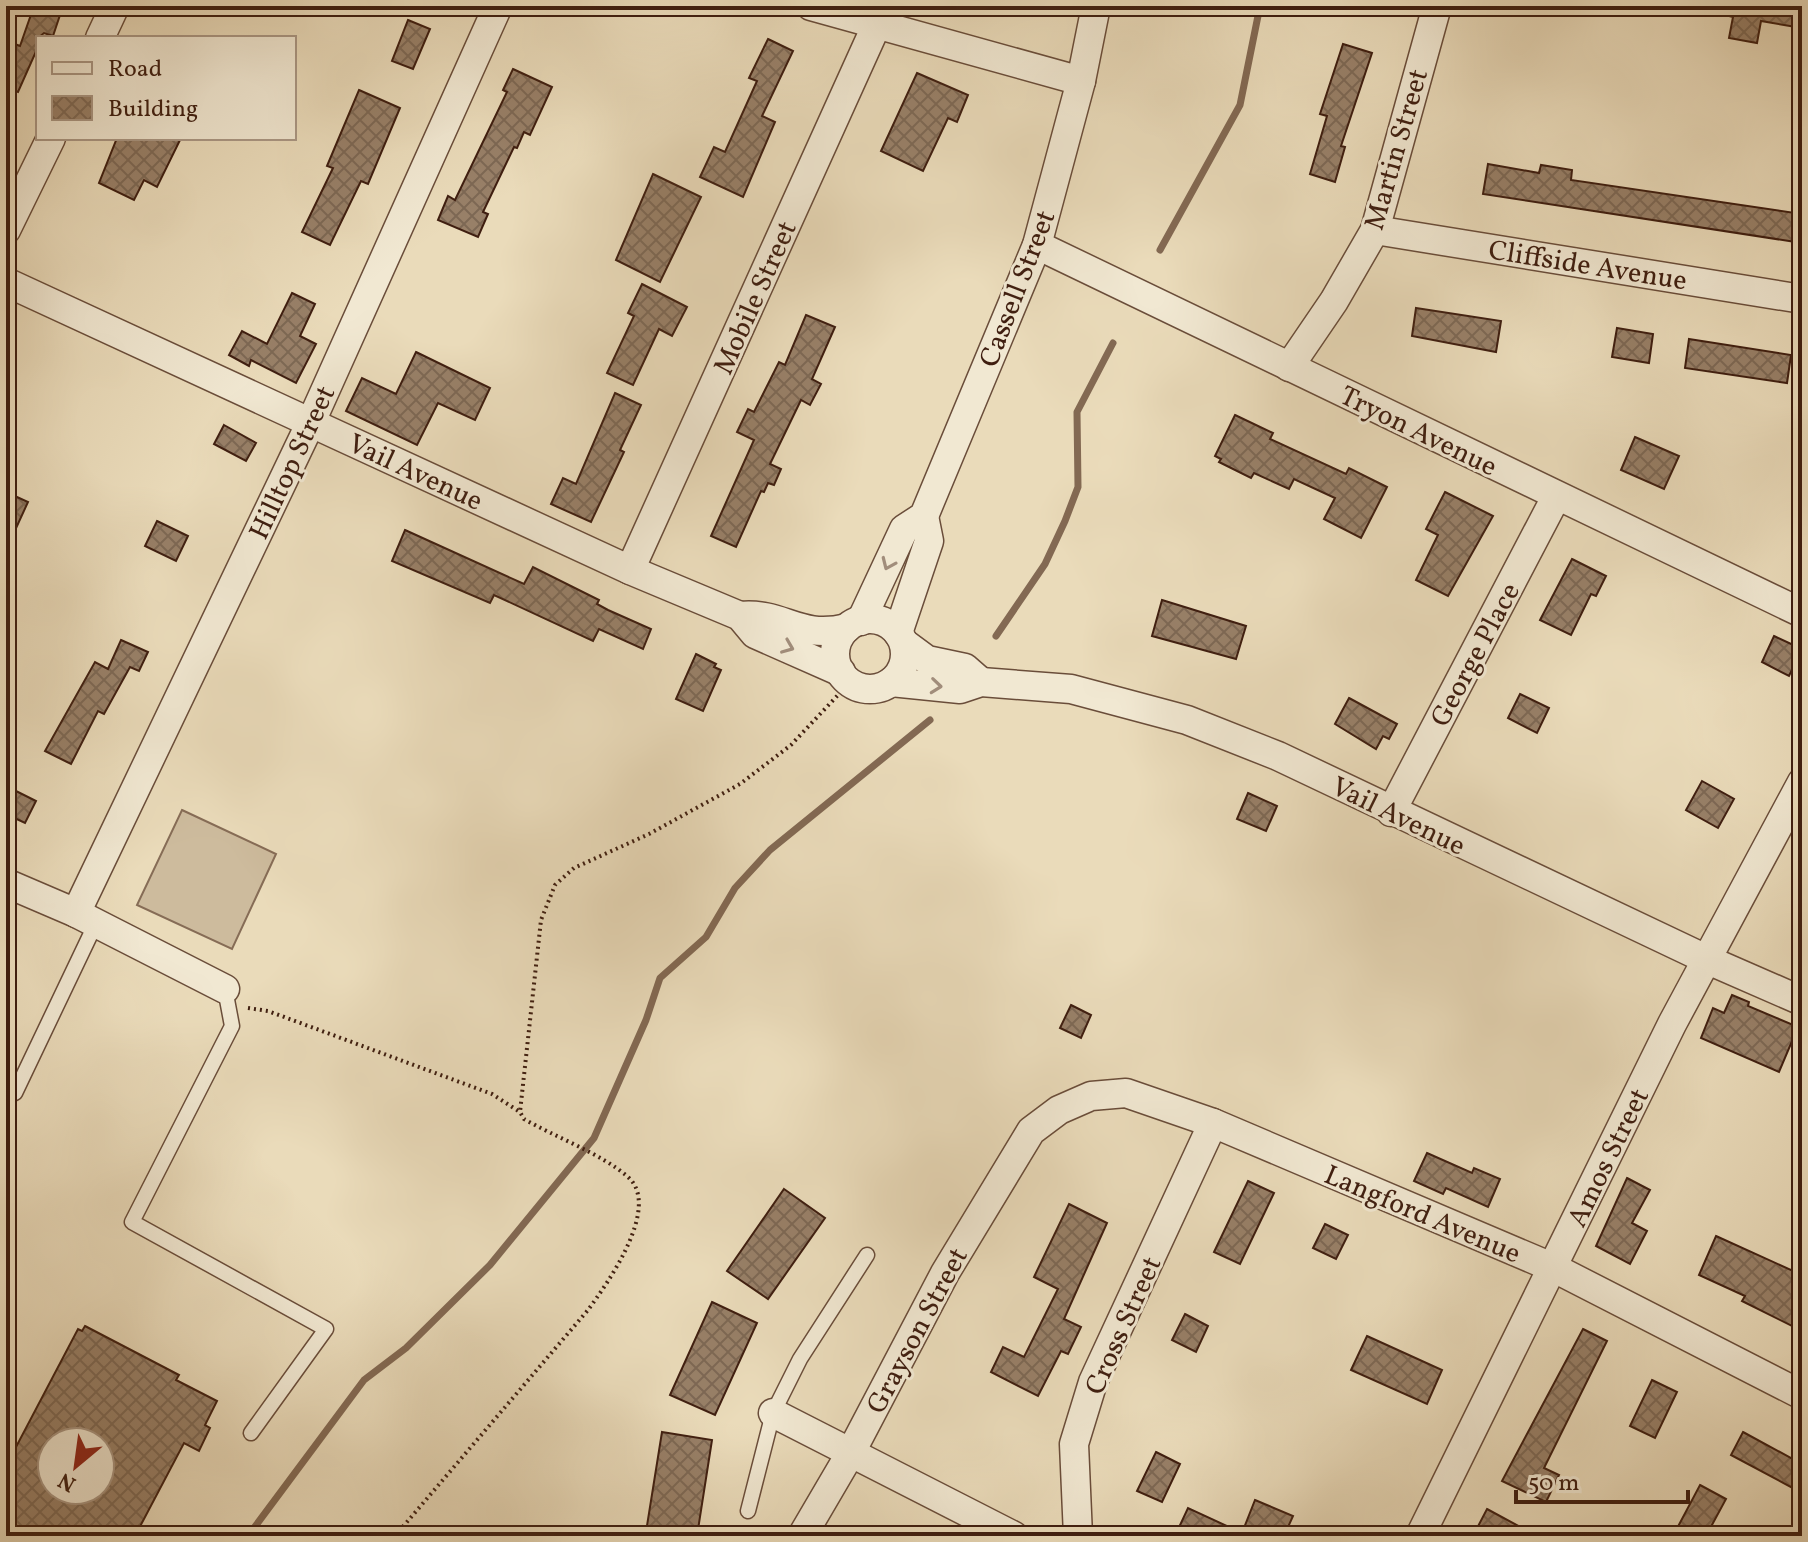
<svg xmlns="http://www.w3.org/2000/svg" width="1808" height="1542" viewBox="0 0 1808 1542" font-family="Vollkorn,serif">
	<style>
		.garden { fill: #cdbb9d; stroke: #866c56; stroke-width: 2 }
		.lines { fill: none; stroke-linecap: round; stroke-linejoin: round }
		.stream { stroke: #836953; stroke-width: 7 }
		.building { fill: url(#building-cross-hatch); stroke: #3f1e10; stroke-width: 2; fill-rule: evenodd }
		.lane-casing { stroke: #6a4d3a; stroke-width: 17 }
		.street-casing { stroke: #6a4d3a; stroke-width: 31 }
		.path { stroke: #3f1e10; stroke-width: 4; stroke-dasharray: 2 4; stroke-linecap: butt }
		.lane { stroke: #f1e8d2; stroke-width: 14 }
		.street { stroke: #f1e8d2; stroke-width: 28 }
		.oneway { stroke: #a18d7b }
		.labels { text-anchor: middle; stroke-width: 6; stroke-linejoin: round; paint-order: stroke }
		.street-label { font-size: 28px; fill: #3f1e10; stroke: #f1e8d2 }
	</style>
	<defs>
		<pattern id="building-cross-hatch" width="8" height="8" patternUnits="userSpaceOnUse" patternTransform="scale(2)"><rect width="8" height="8" fill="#988068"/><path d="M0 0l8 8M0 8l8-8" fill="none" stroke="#7d6854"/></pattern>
	</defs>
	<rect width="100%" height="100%" fill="#eadbba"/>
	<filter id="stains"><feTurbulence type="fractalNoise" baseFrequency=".0025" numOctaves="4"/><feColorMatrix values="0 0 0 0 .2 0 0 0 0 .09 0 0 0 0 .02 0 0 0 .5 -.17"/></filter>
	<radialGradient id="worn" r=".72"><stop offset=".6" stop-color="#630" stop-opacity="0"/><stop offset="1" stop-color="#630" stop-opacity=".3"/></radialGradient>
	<path class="garden" d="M 182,810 L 276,854 L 232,949 L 137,905 Z"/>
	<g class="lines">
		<g class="stream">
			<path d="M 1160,250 L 1240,105 L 1260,6"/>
			<path d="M 996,636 L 1045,564 L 1065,521 L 1078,487 L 1077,412 L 1113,343"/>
			<path d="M 248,1536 L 364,1380 L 406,1348 L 490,1265 L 594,1138 L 646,1020 L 660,978 L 706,937 L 735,888 L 770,850 L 930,720"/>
		</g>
	</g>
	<g class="building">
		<path d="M 34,6 L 63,6 L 53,36 L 44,33 L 38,38 L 38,47 L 18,92 L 6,87 L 12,68 L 6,65 L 15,44 L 20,46 Z"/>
		<path d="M 1730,6 L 1802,6 L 1802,28 L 1761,21 L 1757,43 L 1729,38 L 1733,17 L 1729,16 Z"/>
		<path d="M 408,20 L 430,29 L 413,69 L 392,61 Z"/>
		<path d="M 768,39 L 793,51 L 762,116 L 775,122 L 743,197 L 700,177 L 714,147 L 725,152 L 757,81 L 749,78 Z"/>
		<path d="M 1343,44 L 1372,53 L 1341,146 L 1345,147 L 1335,182 L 1310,174 L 1327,116 L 1320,114 Z"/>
		<path d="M 513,69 L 552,87 L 530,135 L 524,132 L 517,148 L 514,147 L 483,212 L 488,214 L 478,237 L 438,220 L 448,196 L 455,200 L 507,92 L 503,90 Z"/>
		<path d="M 917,73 L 968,95 L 957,122 L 948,118 L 923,171 L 881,151 Z"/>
		<path d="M 359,90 L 400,108 L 368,184 L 361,181 L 330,245 L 302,232 L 333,168 L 327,166 Z"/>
		<path d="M 117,138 L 181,138 L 157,187 L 144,180 L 134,200 L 99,183 Z"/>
		<path d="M 1488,164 L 1539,173 L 1541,165 L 1572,170 L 1571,180 L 1802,214 L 1802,243 L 1483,194 Z"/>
		<path d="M 653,174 L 701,197 L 660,282 L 616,260 Z"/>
		<path d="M 642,284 L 687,307 L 672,336 L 659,329 L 633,385 L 607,373 L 634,316 L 628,313 Z"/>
		<path d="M 292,293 L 315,304 L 300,336 L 316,344 L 296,383 L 251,360 L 249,366 L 229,355 L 242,331 L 267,344 Z"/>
		<path d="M 1416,308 L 1501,321 L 1496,352 L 1412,336 Z"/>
		<path d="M 806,315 L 835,327 L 812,379 L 821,384 L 810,405 L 801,400 L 770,464 L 781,469 L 774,485 L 768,483 L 764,492 L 761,491 L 736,547 L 711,536 L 754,440 L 737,432 L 748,409 L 754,412 L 779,362 L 785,365 Z"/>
		<path d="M 1617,328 L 1653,334 L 1649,363 L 1612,357 Z"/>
		<path d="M 1689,339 L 1791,355 L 1787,383 L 1685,368 Z"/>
		<path d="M 416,352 L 490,388 L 475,420 L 438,403 L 417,445 L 346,411 L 362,378 L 396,394 Z"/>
		<path d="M 615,393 L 641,405 L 620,450 L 624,452 L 591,522 L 551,504 L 563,478 L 576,484 Z"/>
		<path d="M 1235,415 L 1273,433 L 1270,439 L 1346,474 L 1349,468 L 1387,487 L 1361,538 L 1324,519 L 1335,498 L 1294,479 L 1289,489 L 1254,473 L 1251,478 L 1219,462 L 1221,459 L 1215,456 Z"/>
		<path d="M 224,425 L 256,443 L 246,461 L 214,444 Z"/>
		<path d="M 1635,437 L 1679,456 L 1664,489 L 1621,470 Z"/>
		<path d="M 6,492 L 28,502 L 6,550 Z"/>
		<path d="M 1445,492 L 1493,516 L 1448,596 L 1416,580 L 1438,535 L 1426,529 Z"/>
		<path d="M 157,521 L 188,536 L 176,561 L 145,546 Z"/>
		<path d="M 405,530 L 524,584 L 533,567 L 599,600 L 597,604 L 608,610 L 651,629 L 643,649 L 599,629 L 593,641 L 494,595 L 490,603 L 392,561 Z"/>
		<path d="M 1572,559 L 1606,576 L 1596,596 L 1591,594 L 1571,635 L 1540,620 Z"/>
		<path d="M 1162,600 L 1246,626 L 1236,659 L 1152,636 Z"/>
		<path d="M 1774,636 L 1802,649 L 1789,676 L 1762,662 Z"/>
		<path d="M 121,640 L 148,652 L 139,671 L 130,667 L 104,714 L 98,711 L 71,764 L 45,751 L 95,662 L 108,669 Z"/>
		<path d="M 696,654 L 716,664 L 714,667 L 721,670 L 703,711 L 676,699 Z"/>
		<path d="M 1520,694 L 1549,708 L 1537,733 L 1508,718 Z"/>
		<path d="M 1349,698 L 1397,724 L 1389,739 L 1383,736 L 1376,749 L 1335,724 Z"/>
		<path d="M 1702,781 L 1734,799 L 1718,828 L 1686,810 Z"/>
		<path d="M 6,786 L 36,801 L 25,823 L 6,814 Z"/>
		<path d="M 1248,793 L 1277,806 L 1266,831 L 1237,819 Z"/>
		<path d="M 1732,995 L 1749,1002 L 1748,1006 L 1798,1027 L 1779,1072 L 1701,1038 L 1713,1008 L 1724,1013 Z"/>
		<path d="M 1071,1005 L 1091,1015 L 1081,1038 L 1060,1028 Z"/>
		<path d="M 1427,1153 L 1472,1173 L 1474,1168 L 1500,1179 L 1488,1207 L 1446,1188 L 1443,1194 L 1414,1181 Z"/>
		<path d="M 1627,1178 L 1650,1190 L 1632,1223 L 1647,1231 L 1630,1264 L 1596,1246 Z"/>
		<path d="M 1248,1181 L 1274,1193 L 1240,1264 L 1214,1252 Z"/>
		<path d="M 784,1189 L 825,1218 L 768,1299 L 727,1271 Z"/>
		<path d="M 1069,1204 L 1107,1223 L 1064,1319 L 1081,1327 L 1068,1354 L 1061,1351 L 1038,1396 L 991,1372 L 1003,1347 L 1024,1357 L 1058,1289 L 1034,1277 Z"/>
		<path d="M 1325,1224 L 1348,1235 L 1336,1259 L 1313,1248 Z"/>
		<path d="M 1716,1236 L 1802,1275 L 1802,1331 L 1742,1301 L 1745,1296 L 1699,1275 Z"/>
		<path d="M 712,1302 L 757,1323 L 715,1415 L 670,1395 Z"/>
		<path d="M 1185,1314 L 1208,1326 L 1196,1352 L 1172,1340 Z"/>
		<path d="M 85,1326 L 179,1375 L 176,1380 L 217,1401 L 205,1425 L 210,1428 L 199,1451 L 184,1443 L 135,1536 L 6,1536 L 6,1513 L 12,1501 L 6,1498 L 6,1466 L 78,1329 L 82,1331 ZM 52,1442 L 100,1442 L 100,1490 L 52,1490 Z"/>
		<path d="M 1583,1329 L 1607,1341 L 1544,1468 L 1559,1475 L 1546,1502 L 1502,1481 Z"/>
		<path d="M 1367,1336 L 1442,1370 L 1427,1404 L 1351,1370 Z"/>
		<path d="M 1652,1380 L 1677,1392 L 1655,1438 L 1630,1426 Z"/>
		<path d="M 662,1432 L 712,1440 L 697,1536 L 646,1532 Z"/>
		<path d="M 1743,1432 L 1802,1464 L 1802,1493 L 1731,1455 Z"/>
		<path d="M 1156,1452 L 1180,1464 L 1162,1502 L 1137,1491 Z"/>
		<path d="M 1700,1485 L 1726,1499 L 1706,1536 L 1673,1536 Z"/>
		<path d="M 1255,1500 L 1293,1516 L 1284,1536 L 1175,1536 L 1188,1508 L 1242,1533 Z"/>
		<path d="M 1487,1509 L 1537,1536 L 1473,1536 Z"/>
	</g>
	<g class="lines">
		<defs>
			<g id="lane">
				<path d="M 225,989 L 232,1026 L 132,1222 L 326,1329 L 251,1433"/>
				<path d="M 15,1093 L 96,923"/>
				<path d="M 748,1511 L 773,1413 L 800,1359 L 867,1255"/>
			</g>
			<g id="street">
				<path d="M 811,6 L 1081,81"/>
				<path d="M 100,38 L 115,6"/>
				<path d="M 6,230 L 51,138"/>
				<path d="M 1375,230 L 1802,299"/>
				<path d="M 1037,245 L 1802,613"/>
				<path d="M 6,282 L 630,570 L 740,616 L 755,634 L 841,672"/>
				<path d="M 1289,367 L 1334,301 L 1375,230 L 1437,6"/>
				<path d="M 630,570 L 877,24"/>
				<path d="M 740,616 C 785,612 797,640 847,628"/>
				<circle cx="870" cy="654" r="35"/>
				<path d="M 861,621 L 904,529 L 924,516 L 1037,245 L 1081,81 L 1096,6"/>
				<path d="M 898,633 L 929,541 L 924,516"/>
				<path d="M 904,643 L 927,660 L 965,668 L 981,682"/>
				<path d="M 891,682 L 960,689 L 981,682 L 1071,689 L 1187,720 L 1278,756 L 1708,960 L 1802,1001"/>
				<path d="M 1391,812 L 1556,497"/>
				<path d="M 6,883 L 76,913 L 225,989"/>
				<path d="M 76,913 L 311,422 L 498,6"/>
				<path d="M 773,1413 L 1014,1536"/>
				<path d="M 802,1536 L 850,1454 L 945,1273 L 1031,1131 L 1059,1110 L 1091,1096 L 1126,1093 L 1213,1123 L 1554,1268 L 1802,1395"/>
				<path d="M 1078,1536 L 1074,1444 L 1093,1382 L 1213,1123"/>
				<path d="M 1420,1536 L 1672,1024 L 1802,782"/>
			</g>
		</defs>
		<use href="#lane" class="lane-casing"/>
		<use href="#street" class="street-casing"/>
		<g class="path">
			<path d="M 248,1008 L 268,1011 L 492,1094 L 520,1112"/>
			<path d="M 395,1536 L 588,1310 C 607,1284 662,1207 628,1177 C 602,1154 555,1137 524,1119 L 520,1112 L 541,920 L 555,885 L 574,868 L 649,834 L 740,784 L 791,745 L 838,695"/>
		</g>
		<use href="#lane" class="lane"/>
		<use href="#street" class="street"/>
	</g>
	<defs><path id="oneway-chevron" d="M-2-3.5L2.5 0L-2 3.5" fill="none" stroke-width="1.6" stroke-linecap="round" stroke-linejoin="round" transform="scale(2)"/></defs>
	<g class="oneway">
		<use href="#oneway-chevron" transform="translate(888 564) rotate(114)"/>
		<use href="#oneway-chevron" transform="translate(788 647) rotate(22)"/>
		<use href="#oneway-chevron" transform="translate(936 686) rotate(6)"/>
	</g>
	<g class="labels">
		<g class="street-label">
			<text transform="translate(1395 149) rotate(-74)" y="10">Martin Street</text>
			<text transform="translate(1588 264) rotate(9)" y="10">Cliffside Avenue</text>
			<text transform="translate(1016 288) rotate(-69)" y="10">Cassell Street</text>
			<text transform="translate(754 297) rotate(-66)" y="10">Mobile Street</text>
			<text transform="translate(1419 430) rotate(26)" y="10">Tryon Avenue</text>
			<text transform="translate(291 462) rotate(-65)" y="10">Hilltop Street</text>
			<text transform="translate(416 471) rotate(25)" y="10">Vail Avenue</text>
			<text transform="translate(1474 654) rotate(-62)" y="10">George Place</text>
			<text transform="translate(1399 815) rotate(26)" y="10">Vail Avenue</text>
			<text transform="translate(1607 1157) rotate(-64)" y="10">Amos Street</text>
			<text transform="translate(1423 1213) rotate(23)" y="10">Langford Avenue</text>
			<text transform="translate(1122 1325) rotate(-66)" y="10">Cross Street</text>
			<text transform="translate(916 1330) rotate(-62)" y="10">Grayson Street</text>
		</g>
	</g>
	<rect width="1808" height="1542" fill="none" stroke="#eadbba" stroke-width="32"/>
	<rect x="8" y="8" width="1792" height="1526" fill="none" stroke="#3f1e10" stroke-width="4"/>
	<rect x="16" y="16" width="1776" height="1510" fill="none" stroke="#3f1e10" stroke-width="2"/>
	<rect x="36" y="36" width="260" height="104" fill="#f1e8d2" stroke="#aa9784" stroke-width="2"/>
	<rect x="52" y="62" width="40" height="12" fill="#f1e8d2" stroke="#aa9784" stroke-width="2"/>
	<text x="108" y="76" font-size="24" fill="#3f1e10">Road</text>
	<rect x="52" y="96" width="40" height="24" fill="url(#building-cross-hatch)" stroke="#aa9784" stroke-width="2"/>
	<text x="108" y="116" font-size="24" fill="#3f1e10">Building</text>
	<g transform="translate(76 1466) rotate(209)"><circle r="38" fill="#f1e8d2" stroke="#aa9784" stroke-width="2"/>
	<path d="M0-6L14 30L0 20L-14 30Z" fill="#8f2418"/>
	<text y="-12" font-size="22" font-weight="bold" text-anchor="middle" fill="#3f1e10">N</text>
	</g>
	<path d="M1516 1490v12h172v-12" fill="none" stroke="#3f1e10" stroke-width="4"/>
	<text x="1528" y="1490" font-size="24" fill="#3f1e10" stroke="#f1e8d2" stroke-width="6" paint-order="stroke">50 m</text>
	<rect width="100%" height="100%" filter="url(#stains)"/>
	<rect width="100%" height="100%" fill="url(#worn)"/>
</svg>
